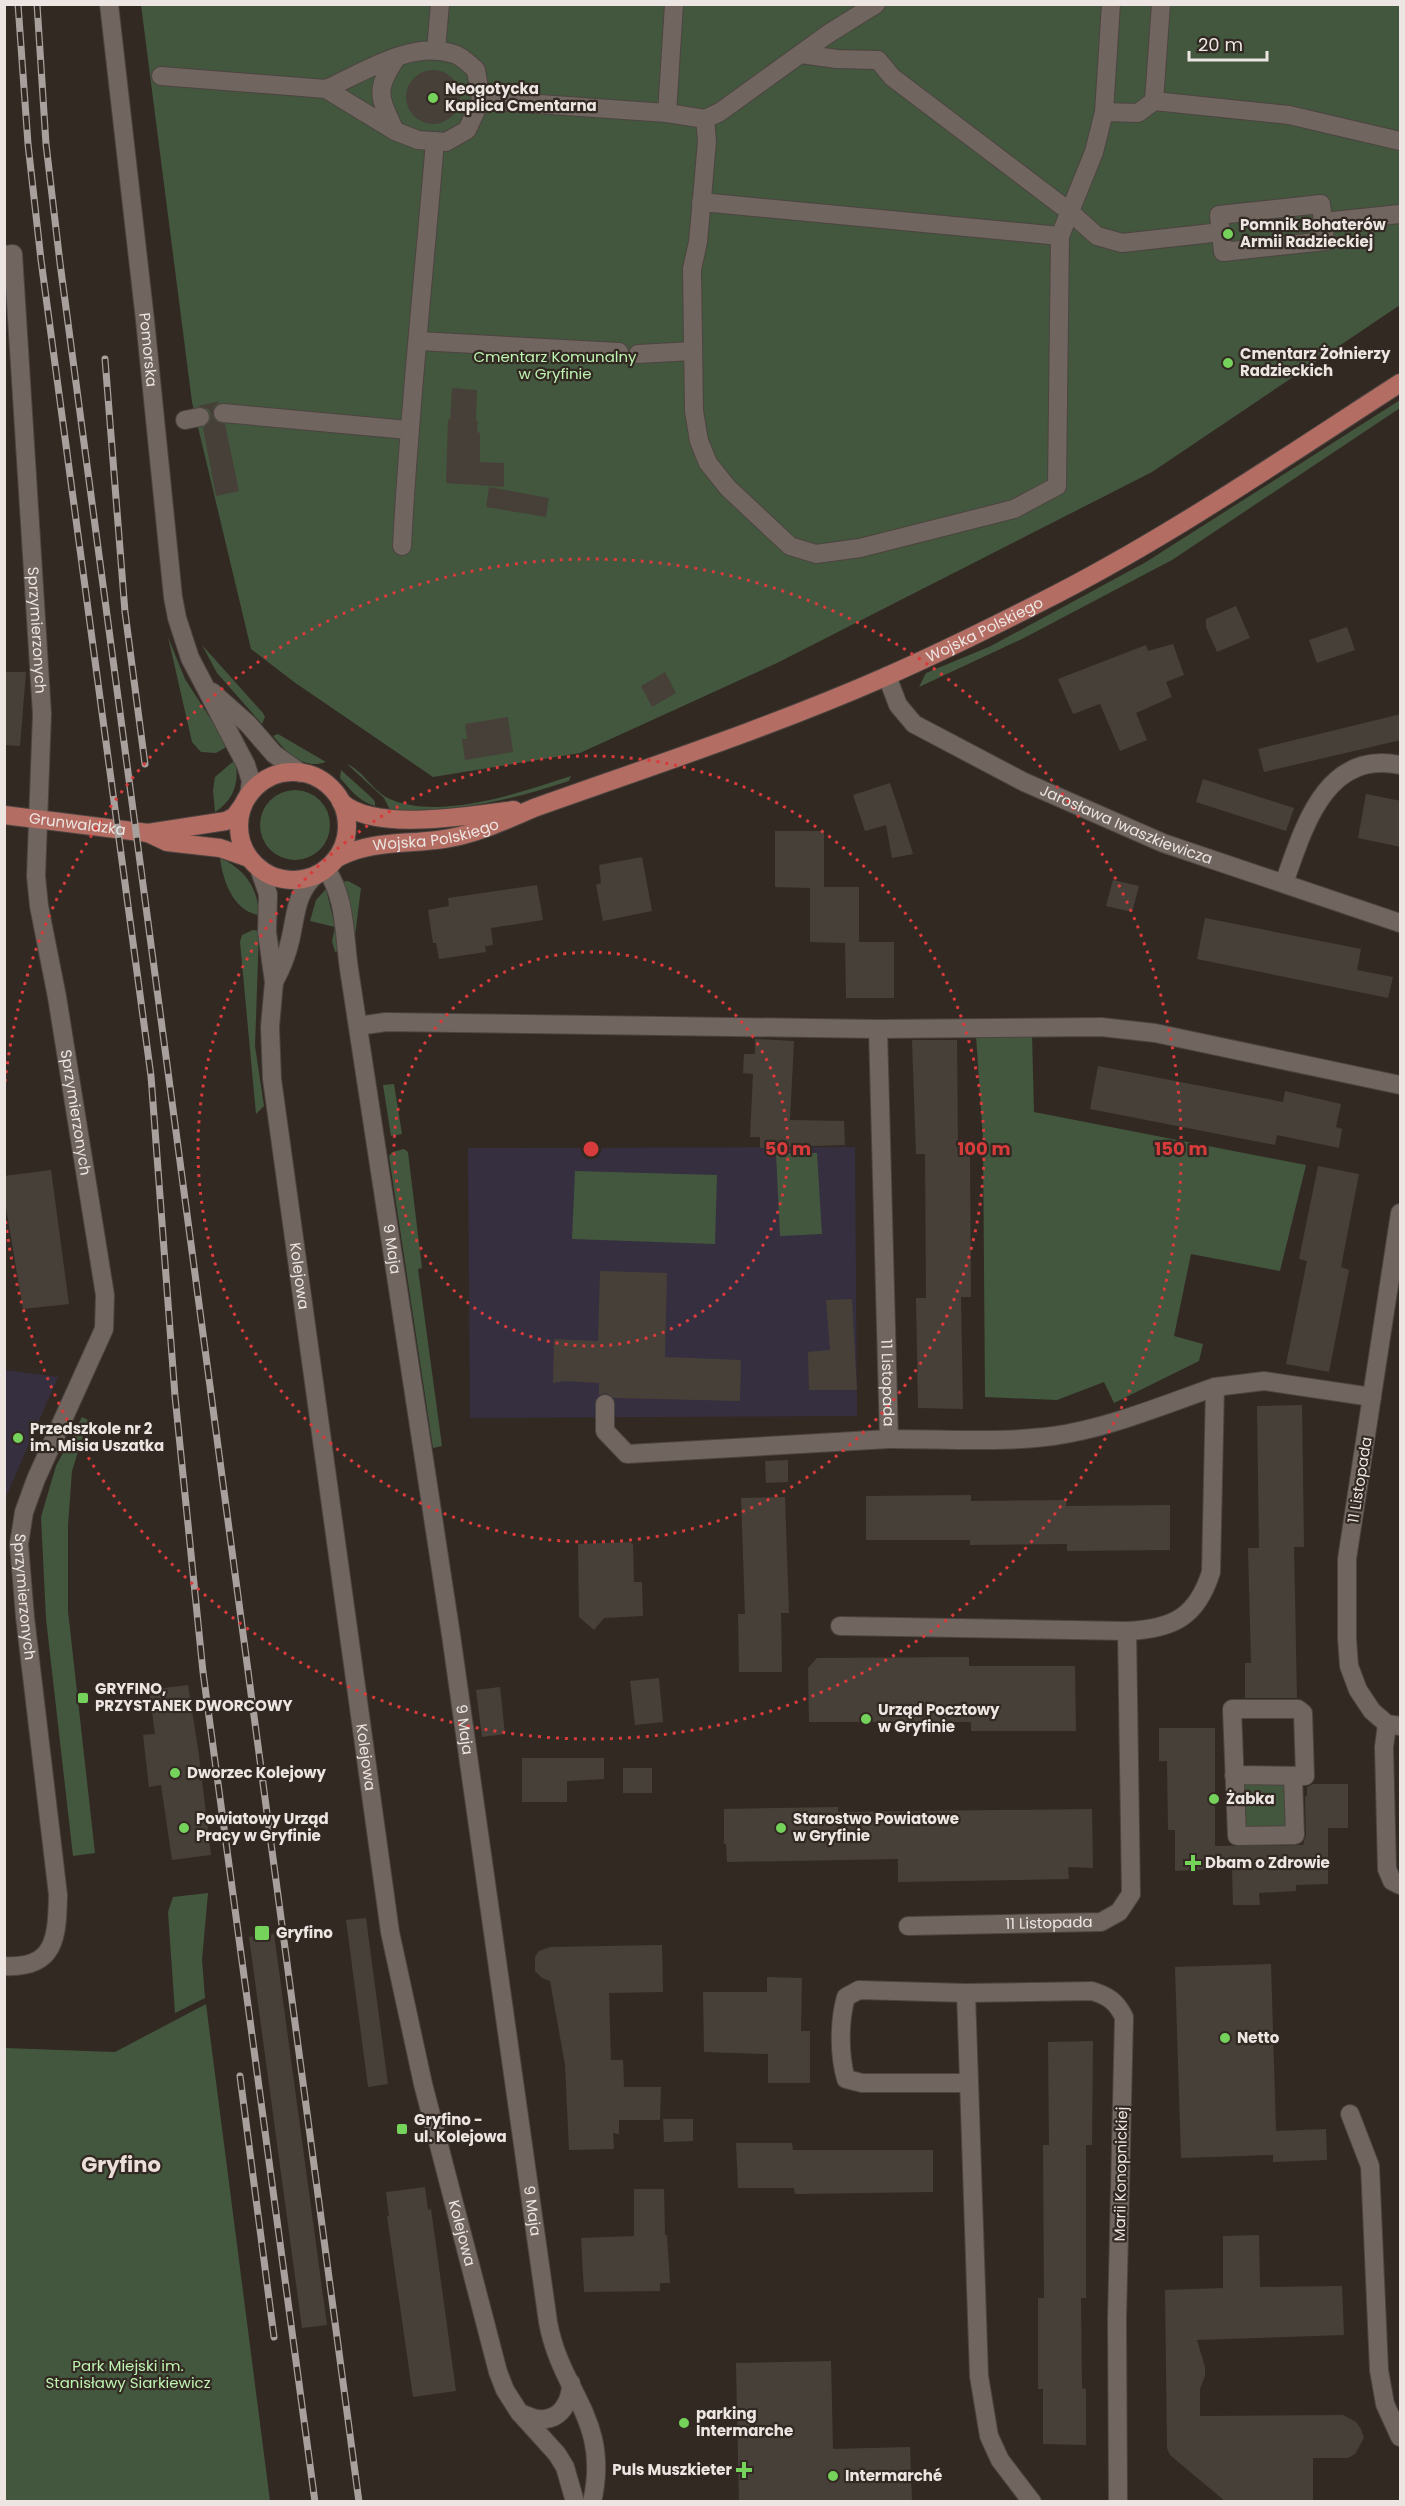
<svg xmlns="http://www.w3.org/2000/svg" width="1405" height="2506" viewBox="0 0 1405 2506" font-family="Poppins,sans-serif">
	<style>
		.education { fill: #362f3f }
		.green { fill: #43573e }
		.building { fill: #474038 }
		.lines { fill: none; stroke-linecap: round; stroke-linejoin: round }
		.minor-casing { stroke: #4c4440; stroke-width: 20 }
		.major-casing { stroke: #4c4440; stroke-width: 20 }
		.minor { stroke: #70655f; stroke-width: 18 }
		.major { stroke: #b46d62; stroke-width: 18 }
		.rail-casing { stroke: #a8a09c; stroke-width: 7 }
		.rail { stroke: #322923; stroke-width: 4.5; stroke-dasharray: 14; stroke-linecap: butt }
		.ring { fill: none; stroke: #d83b3b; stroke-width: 3; stroke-dasharray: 3 6 }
		.poi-dot { fill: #75d25b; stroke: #322923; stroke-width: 2 }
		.labels { text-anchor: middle; stroke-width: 4.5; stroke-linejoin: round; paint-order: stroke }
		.poi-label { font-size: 15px; font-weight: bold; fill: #ece5e2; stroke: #322923; text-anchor: start }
		.street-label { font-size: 15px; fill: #ece5e2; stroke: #322923 }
		.park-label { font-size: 15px; fill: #bef3b0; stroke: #322923 }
		.district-label { font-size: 21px; font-weight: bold; fill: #ecdfd9; stroke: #322923 }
		.centre { fill: #d83b3b; stroke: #322923; stroke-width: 3 }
		.ring-label { font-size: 18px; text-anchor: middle; font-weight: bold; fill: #d83b3b; stroke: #322923; stroke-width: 4.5; stroke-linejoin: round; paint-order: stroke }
	</style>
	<rect width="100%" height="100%" fill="#322923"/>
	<g class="education">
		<path d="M 855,1147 L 857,1416 L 470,1418 L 468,1148 Z"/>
		<path d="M 5,1370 L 58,1377 L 5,1499 L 4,1370 Z"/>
	</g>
	<g class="green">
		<path d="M 141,5 L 1400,5 L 1400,305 L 1152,472 L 777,663 L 580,753 L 433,777 L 294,682 L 251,649 L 192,402 Z"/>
		<path d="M 1400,400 L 1400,408 L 1172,560 L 1022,639 L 919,687 L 926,673 L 991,646 L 1146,562 Z"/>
		<path d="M 168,637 L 185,679 L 228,746 L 216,753 L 201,752 L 192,742 Z"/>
		<path d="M 202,645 L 263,713 L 265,717 L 262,724 L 217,673 Z"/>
		<path d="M 278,734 L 326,762 C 303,770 287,753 273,736 Z"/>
		<path d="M 235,760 C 240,781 234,800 215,812 L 213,790 L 215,777 Z"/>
		<path d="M 347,764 C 364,771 373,792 390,799 C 440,821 522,792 571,776 L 569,781 C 505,802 458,812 390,810 L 384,798 Z"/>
		<path d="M 341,770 L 372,798 L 375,802 L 375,806 C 358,801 351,790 340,778 Z"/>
		<circle cx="295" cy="825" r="35"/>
		<path d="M 220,858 C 245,869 258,888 259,915 C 233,911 223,881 220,858 Z"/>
		<path d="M 348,881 L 361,888 L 355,936 L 347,897 L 341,882 Z"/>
		<path d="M 326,889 L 341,950 L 335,952 L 332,941 L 335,927 L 310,921 L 316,900 Z"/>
		<path d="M 253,930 L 259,931 L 255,1046 L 264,1106 L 256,1114 L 240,942 L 242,935 Z"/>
		<path d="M 1032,1033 L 1034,1112 L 1306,1165 L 1280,1271 L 1191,1254 L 1174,1336 L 1203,1344 L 1199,1361 L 1114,1403 L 1104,1382 L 1057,1400 L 985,1397 L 983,1138 L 976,1036 Z"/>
		<path d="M 394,1084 L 402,1134 L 391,1136 L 383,1085 Z"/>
		<path d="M 404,1149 L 408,1152 L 422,1268 L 418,1269 L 442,1446 L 433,1448 L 389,1156 L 392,1152 Z"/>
		<path d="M 776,1153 L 817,1153 L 822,1234 L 780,1236 Z"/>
		<path d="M 575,1171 L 717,1175 L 715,1244 L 572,1239 Z"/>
		<path d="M 82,1417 L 88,1420 L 72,1471 L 68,1525 L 68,1611 L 95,1853 L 73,1856 L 46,1619 L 41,1517 L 56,1466 Z"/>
		<path d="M 1240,1781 L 1288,1781 L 1290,1831 L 1242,1833 Z"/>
		<path d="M 208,1893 L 202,1960 L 205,1998 L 175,2013 L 168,1912 L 173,1897 Z"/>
		<path d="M 206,2004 L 270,2501 L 5,2501 L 5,2048 L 115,2052 Z"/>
	</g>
	<g class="building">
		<circle cx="433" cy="97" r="27"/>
		<path d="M 452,388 L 477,390 L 476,421 L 478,421 L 477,432 L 480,433 L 480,462 L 504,463 L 504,487 L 446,483 L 448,419 L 450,420 Z"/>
		<path d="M 220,401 L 214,407 L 213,417 L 217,422 L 225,424 L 239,491 L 216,496 L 203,428 L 210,421 L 211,414 L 208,409 L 198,406 Z"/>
		<path d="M 489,487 L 549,498 L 546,517 L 486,507 Z"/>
		<path d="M 1236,606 L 1250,638 L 1217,652 L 1206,627 L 1206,619 Z"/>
		<path d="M 1347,627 L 1355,650 L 1317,663 L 1309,640 Z"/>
		<path d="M 1173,644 L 1184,675 L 1166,682 L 1172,697 L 1136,713 L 1147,740 L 1120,751 L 1100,704 L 1073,714 L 1058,679 L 1146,645 L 1148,651 Z"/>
		<path d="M 6,672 L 26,672 L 20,746 L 4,745 Z"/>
		<path d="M 665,672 L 676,693 L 652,707 L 641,686 Z"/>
		<path d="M 1401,714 L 1401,740 L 1264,772 L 1258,749 Z"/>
		<path d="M 508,717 L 513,752 L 465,760 L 462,739 L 467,739 L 465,724 Z"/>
		<path d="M 1203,779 L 1294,808 L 1286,831 L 1196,802 Z"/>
		<path d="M 890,783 L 902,819 L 913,854 L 892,858 L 886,825 L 865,831 L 853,795 Z"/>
		<path d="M 1366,794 L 1401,801 L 1401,847 L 1358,838 Z"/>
		<path d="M 775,831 L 824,831 L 824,887 L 859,887 L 859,942 L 894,942 L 894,998 L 846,998 L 845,943 L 810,942 L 810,888 L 775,887 Z"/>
		<path d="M 642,857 L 652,911 L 603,921 L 596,885 L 601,883 L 599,865 Z"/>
		<path d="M 1113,880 L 1139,886 L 1132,912 L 1106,906 Z"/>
		<path d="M 537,885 L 543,920 L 491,928 L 493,945 L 485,946 L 486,952 L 439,959 L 436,943 L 433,943 L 428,910 L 449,906 L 448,898 Z"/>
		<path d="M 1205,918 L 1361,949 L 1357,970 L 1393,977 L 1388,998 L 1197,959 Z"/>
		<path d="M 755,1039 L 794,1041 L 790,1120 L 844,1121 L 845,1145 L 760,1148 L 760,1137 L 750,1137 L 753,1074 L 743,1073 L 744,1054 L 755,1054 Z"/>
		<path d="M 912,1040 L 957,1040 L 958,1153 L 970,1154 L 971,1297 L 961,1297 L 963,1409 L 918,1408 L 916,1298 L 926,1298 L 925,1154 L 916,1154 Z"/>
		<path d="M 1098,1066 L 1283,1102 L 1285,1091 L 1341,1104 L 1336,1127 L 1342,1129 L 1339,1148 L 1277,1135 L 1275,1145 L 1090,1109 Z"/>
		<path d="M 1318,1166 L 1359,1174 L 1341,1267 L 1349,1270 L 1329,1372 L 1286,1364 L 1307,1261 L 1299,1259 Z"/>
		<path d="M 51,1170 L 69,1304 L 23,1309 L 4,1196 L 4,1176 Z"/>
		<path d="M 600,1271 L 667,1273 L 665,1357 L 741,1360 L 740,1401 L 614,1398 L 606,1393 L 599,1395 L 599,1383 L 564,1381 L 553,1383 L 554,1339 L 598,1341 Z"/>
		<path d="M 852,1299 L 857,1390 L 809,1390 L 808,1352 L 830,1350 L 826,1300 Z"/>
		<path d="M 1302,1405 L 1304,1547 L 1294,1547 L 1297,1698 L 1245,1698 L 1245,1663 L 1251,1663 L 1248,1548 L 1259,1548 L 1257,1406 Z"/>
		<path d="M 788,1460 L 788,1482 L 766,1483 L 765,1461 Z"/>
		<path d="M 971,1495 L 971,1501 L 1066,1500 L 1066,1506 L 1170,1505 L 1170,1550 L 1067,1551 L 1067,1544 L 970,1545 L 970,1540 L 866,1540 L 866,1496 Z"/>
		<path d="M 785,1497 L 789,1613 L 781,1613 L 782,1672 L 739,1672 L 738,1614 L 745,1614 L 741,1498 Z"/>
		<path d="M 630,1542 L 633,1544 L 634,1582 L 642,1582 L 643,1616 L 604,1618 L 594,1630 L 579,1617 L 578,1544 Z"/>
		<path d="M 969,1657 L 969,1666 L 1075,1666 L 1076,1731 L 971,1731 L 971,1722 L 809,1722 L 808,1668 L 817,1658 Z"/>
		<path d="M 659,1678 L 663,1722 L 635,1725 L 630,1681 Z"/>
		<path d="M 188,1685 L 199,1755 L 211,1855 L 172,1860 L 161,1785 L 149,1787 L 143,1735 L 155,1734 L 149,1690 Z"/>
		<path d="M 500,1687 L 505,1734 L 482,1737 L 476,1690 Z"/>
		<path d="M 1159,1728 L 1215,1728 L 1215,1846 L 1303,1845 L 1306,1835 L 1305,1796 L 1307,1796 L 1307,1787 L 1313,1784 L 1348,1784 L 1348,1828 L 1328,1828 L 1328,1884 L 1296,1885 L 1296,1891 L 1259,1893 L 1260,1905 L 1233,1905 L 1232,1868 L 1175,1871 L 1175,1830 L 1168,1830 L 1167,1761 L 1159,1761 Z"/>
		<path d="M 522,1758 L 604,1758 L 604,1779 L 567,1781 L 567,1802 L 522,1802 Z"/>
		<rect x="623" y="1768" width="29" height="25"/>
		<path d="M 838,1807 L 838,1812 L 1092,1809 L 1093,1868 L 1068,1867 L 1069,1879 L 898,1882 L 898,1859 L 727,1862 L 726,1844 L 724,1844 L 724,1809 Z"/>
		<path d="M 366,1918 L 388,2084 L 368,2087 L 346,1920 Z"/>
		<path d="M 274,1934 L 327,2325 L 302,2328 L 249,1937 Z"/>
		<path d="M 662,1945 L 663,1992 L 609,1993 L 611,2060 L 623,2060 L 624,2087 L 661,2087 L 660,2120 L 619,2120 L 619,2134 L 613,2133 L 614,2149 L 569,2150 L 565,2065 L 550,1981 L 542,1978 L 535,1971 L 535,1957 L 539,1951 L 550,1947 Z"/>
		<path d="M 1271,1964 L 1276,2131 L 1326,2129 L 1327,2160 L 1273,2162 L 1273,2155 L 1181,2158 L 1175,1967 Z"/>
		<path d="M 767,1977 L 802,1978 L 801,2031 L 810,2031 L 810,2083 L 768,2083 L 768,2054 L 704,2052 L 703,1992 L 767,1992 Z"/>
		<path d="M 1093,2041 L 1092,2145 L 1086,2145 L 1086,2298 L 1081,2298 L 1082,2388 L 1086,2389 L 1086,2445 L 1043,2444 L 1043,2389 L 1038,2389 L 1038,2298 L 1044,2298 L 1043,2145 L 1049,2145 L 1048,2042 Z"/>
		<path d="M 663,2119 L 693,2119 L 693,2141 L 664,2142 Z"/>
		<path d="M 736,2143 L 792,2143 L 793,2150 L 933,2150 L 933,2192 L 795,2194 L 794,2188 L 738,2188 Z"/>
		<path d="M 425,2187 L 428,2210 L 431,2209 L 456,2391 L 413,2397 L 387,2216 L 389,2216 L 386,2192 Z"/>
		<path d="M 634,2189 L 664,2189 L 665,2235 L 667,2235 L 670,2283 L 660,2283 L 660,2291 L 584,2292 L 581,2238 L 634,2236 Z"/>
		<path d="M 1259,2235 L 1260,2287 L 1342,2286 L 1344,2335 L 1197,2340 L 1205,2367 L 1205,2376 L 1200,2389 L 1200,2416 L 1343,2415 L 1356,2422 L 1361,2429 L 1364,2438 L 1355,2454 L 1348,2458 L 1313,2458 L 1313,2502 L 1226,2502 L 1170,2455 L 1167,2448 L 1165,2290 L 1223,2288 L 1223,2236 Z"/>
		<path d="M 831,2361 L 833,2449 L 910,2447 L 912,2502 L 739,2502 L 736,2363 Z"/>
	</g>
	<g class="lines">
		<defs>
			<g id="minor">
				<path id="s1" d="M 109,4 L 145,320 L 173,597 L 177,618 L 190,658 L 246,765 L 251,781 L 249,795"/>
				<path d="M 436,50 L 440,4"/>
				<path d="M 801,54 L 837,59 L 878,60 L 892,77 L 1070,212 L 1097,236 L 1122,243 L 1221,232"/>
				<path d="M 161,76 L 326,89 L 395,131 L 418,140 L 446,142 L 467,130 L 481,100 L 476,70 C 470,65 462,56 454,54 C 411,40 364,72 326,89"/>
				<path d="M 481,100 L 667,113 L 674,4"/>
				<path d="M 1154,101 L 1161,4"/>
				<path d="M 1104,112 L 1138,113 L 1154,101 L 1289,115 L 1400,141"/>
				<path d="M 667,113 L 705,119 L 720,112 L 828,34 L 876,4"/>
				<path d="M 705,119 L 707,141 L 703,187 L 698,242 L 692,269 L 694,411 L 699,441 L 708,463 L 728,488 L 790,546 L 816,554 L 860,548 L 1014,509 L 1057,486 L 1060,236 L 1094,152 L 1104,112 L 1111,4"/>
				<path d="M 395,131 C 379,96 374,91 397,57"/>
				<path d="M 701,202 L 1060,236"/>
				<path d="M 1321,204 L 1325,241 L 1223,252 L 1219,215 Z"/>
				<path d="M 1323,222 L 1400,214"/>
				<path id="s2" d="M 4,255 L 13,254 L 42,714 L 36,876 L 39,906 L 57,997 L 105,1295 L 104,1329 L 36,1479 L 24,1512 L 19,1544 L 25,1617 L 58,1895 C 57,1937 56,1969 4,1966"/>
				<path d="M 419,341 L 619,352"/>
				<path d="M 638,354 L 693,351"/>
				<path d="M 223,413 L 408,430"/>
				<path d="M 185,420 L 200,417"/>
				<path d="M 402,546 C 409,411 424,276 435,141"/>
				<path id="s3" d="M 887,676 L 898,705 L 914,724 L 1024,782 L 1163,843 L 1400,923"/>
				<path d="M 212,692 L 248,724 L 274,754 L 301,773"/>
				<path id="s4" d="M 259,868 L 268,894 L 267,932 L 274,982 L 270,1027 L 272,1079 L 390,1932 L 423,2084 L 498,2372 L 505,2390 L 519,2412 L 557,2454 L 565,2467 L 575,2502"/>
				<path id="s5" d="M 326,869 C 346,898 344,935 349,969 L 451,1635 L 548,2322 C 561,2394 611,2419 592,2502"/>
				<path d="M 1284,883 C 1304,827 1325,750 1400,765"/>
				<path d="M 274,982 C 281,969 287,955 290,941 C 296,917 295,892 316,875"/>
				<path d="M 358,1026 L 386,1022 L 878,1029 L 1101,1027 L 1155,1033 L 1400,1085"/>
				<path id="s6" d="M 878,1029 L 889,1439 C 943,1439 1000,1443 1053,1436 C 1109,1428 1163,1405 1215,1387"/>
				<path d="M 1400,1213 L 1347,1559 L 1347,1638 L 1349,1666 L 1358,1690 L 1372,1711 L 1387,1724 L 1400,1726"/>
				<path d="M 605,1404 L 605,1431 L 627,1454 L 889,1439"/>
				<path d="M 840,1626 L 1127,1631 C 1173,1629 1197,1617 1211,1572 L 1215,1387 L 1264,1381 L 1372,1397"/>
				<path d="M 1387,1724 L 1384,1747 L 1387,1869 L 1392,1881 L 1400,1885"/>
				<path d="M 1234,1775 L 1305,1776 L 1303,1713 L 1298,1709 L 1232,1709 L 1237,1836 L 1295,1835 L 1293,1776"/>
				<path id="s7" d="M 908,1926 L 1101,1922 L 1119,1912 L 1131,1894 L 1127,1631"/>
				<path d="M 966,1993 L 979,2376 L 989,2436 L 1000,2460 L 1032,2502"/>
				<path d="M 969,2083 L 862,2083 L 846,2079 C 839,2055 839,2021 846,1997 L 859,1990 L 966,1993 L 1092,1991 C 1108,1996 1116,2001 1124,2017 L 1117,2319 L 1118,2502"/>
				<path d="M 1350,2114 L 1370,2166 L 1379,2370 L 1385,2404 L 1400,2437"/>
				<path d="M 520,2413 C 526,2415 533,2419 539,2419 C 561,2421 571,2401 571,2383"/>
			</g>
			<g id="major">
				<circle cx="293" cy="826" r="54"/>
				<path d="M 341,802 C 375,833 471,815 514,810"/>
				<path id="s8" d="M 4,815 L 148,833 L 226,821 L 235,816 L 243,805"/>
				<path d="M 148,833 L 167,842 L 220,848 L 249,858"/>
				<path id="s9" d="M 337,858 C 374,838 415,846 455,837 C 483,831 508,819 534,808 C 652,766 771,727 885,677 C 937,654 988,629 1039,603 C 1165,540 1282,459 1400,383"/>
			</g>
		</defs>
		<use href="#minor" class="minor-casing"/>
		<use href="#major" class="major-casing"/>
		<use href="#minor" class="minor"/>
		<use href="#major" class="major"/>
		<defs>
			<g id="rail">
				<path d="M 18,4 L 28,144 L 41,260 L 151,1076 L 175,1396 L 203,1672 L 315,2502"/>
				<path d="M 37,4 L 46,144 L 60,263 L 359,2502"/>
				<path d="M 105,359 L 125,612 L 145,764"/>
				<path d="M 240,2076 L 274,2337"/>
			</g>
		</defs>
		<use href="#rail" class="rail-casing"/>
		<use href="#rail" class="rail"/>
	</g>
	<g class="ring">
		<circle cx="591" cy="1149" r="197"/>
		<circle cx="591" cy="1149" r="393"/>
		<path d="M5 1082A590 590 0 1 1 5 1216"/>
	</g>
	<g class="poi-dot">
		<circle cx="433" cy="98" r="6"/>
		<circle cx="1228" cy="234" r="6"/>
		<circle cx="1228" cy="363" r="6"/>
		<circle cx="18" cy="1438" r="6"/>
		<rect x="77" y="1692" width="12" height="12" rx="3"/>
		<circle cx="866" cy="1719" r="6"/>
		<circle cx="175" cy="1773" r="6"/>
		<circle cx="1214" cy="1799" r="6"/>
		<circle cx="184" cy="1828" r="6"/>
		<circle cx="781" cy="1828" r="6"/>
		<path d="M1190 1854h6v6h6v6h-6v6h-6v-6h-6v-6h6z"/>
		<rect x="254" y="1925" width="16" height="16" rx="3"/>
		<circle cx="1225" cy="2038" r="6"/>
		<rect x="396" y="2123" width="12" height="12" rx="3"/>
		<circle cx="684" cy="2423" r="6"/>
		<path d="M741 2461h6v6h6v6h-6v6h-6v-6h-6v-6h6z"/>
		<circle cx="833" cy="2476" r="6"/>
	</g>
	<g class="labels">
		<g class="poi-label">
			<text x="445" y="94">Neogotycka<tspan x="445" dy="17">Kaplica Cmentarna</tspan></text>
			<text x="1240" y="230">Pomnik Bohaterów<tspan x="1240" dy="17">Armii Radzieckiej</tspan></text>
			<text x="1240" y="359">Cmentarz Żołnierzy<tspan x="1240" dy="17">Radzieckich</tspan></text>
			<text x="30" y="1434">Przedszkole nr 2<tspan x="30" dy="17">im. Misia Uszatka</tspan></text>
			<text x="95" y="1694">GRYFINO,<tspan x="95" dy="17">PRZYSTANEK DWORCOWY</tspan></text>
			<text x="878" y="1715">Urząd Pocztowy<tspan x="878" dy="17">w Gryfinie</tspan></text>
			<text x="187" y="1778">Dworzec Kolejowy</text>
			<text x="1226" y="1804">Żabka</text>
			<text x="196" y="1824">Powiatowy Urząd<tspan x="196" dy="17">Pracy w Gryfinie</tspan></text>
			<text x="793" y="1824">Starostwo Powiatowe<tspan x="793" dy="17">w Gryfinie</tspan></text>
			<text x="1205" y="1868">Dbam o Zdrowie</text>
			<text x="276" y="1938">Gryfino</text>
			<text x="1237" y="2043">Netto</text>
			<text x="414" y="2125">Gryfino -<tspan x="414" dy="17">ul. Kolejowa</tspan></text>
			<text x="696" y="2419">parking<tspan x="696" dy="17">Intermarche</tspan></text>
			<text x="732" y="2475" text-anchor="end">Puls Muszkieter</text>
			<text x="845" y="2481">Intermarché</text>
		</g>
		<g class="street-label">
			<text dy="5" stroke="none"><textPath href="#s1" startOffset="348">Pomorska</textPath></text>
			<text dy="5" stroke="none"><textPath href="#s2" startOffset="386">Sprzymierzonych</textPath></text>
			<text dy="5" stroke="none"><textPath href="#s9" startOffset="690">Wojska Polskiego</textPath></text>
			<text dy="5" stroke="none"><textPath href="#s8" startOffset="74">Grunwaldzka</textPath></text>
			<text dy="5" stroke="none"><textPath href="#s3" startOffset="291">Jarosława Iwaszkiewicza</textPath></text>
			<text dy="5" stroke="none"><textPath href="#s9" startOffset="102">Wojska Polskiego</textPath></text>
			<text dy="5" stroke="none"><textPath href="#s2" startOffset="872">Sprzymierzonych</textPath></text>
			<text dy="5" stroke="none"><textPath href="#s5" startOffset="387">9 Maja</textPath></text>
			<text dy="5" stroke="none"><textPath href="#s4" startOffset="412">Kolejowa</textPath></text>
			<text dy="5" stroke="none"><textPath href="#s6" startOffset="354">11 Listopada</textPath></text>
			<text transform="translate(1360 1480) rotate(-81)" y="5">11 Listopada</text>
			<text dy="5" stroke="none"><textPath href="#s2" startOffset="1376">Sprzymierzonych</textPath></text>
			<text dy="5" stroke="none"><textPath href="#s5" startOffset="873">9 Maja</textPath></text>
			<text dy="5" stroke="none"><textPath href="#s4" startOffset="898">Kolejowa</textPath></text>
			<text dy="5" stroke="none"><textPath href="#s7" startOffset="141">11 Listopada</textPath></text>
			<text transform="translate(1121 2174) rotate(-89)" y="5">Marii Konopnickiej</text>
			<text dy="5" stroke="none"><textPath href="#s5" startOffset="1359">9 Maja</textPath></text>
			<text dy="5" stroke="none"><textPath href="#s4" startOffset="1384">Kolejowa</textPath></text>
		</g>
		<g class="park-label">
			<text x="555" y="362">Cmentarz Komunalny<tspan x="555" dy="17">w Gryfinie</tspan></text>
			<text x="128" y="2371">Park Miejski im.<tspan x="128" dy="17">Stanisławy Siarkiewicz</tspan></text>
		</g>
		<g class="district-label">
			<text x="121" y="2172">Gryfino</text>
		</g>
	</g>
	<circle cx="591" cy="1149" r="9" class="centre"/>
	<g class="ring-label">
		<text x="788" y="1155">50 m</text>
		<text x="984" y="1155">100 m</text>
		<text x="1181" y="1155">150 m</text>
	</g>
	<rect width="1405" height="2506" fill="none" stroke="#ece5e2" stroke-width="12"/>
	<path d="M1189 51v9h78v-9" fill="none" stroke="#ece5e2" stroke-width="3"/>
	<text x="1198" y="51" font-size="18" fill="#ece5e2" stroke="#322923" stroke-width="4.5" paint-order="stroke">20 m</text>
</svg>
